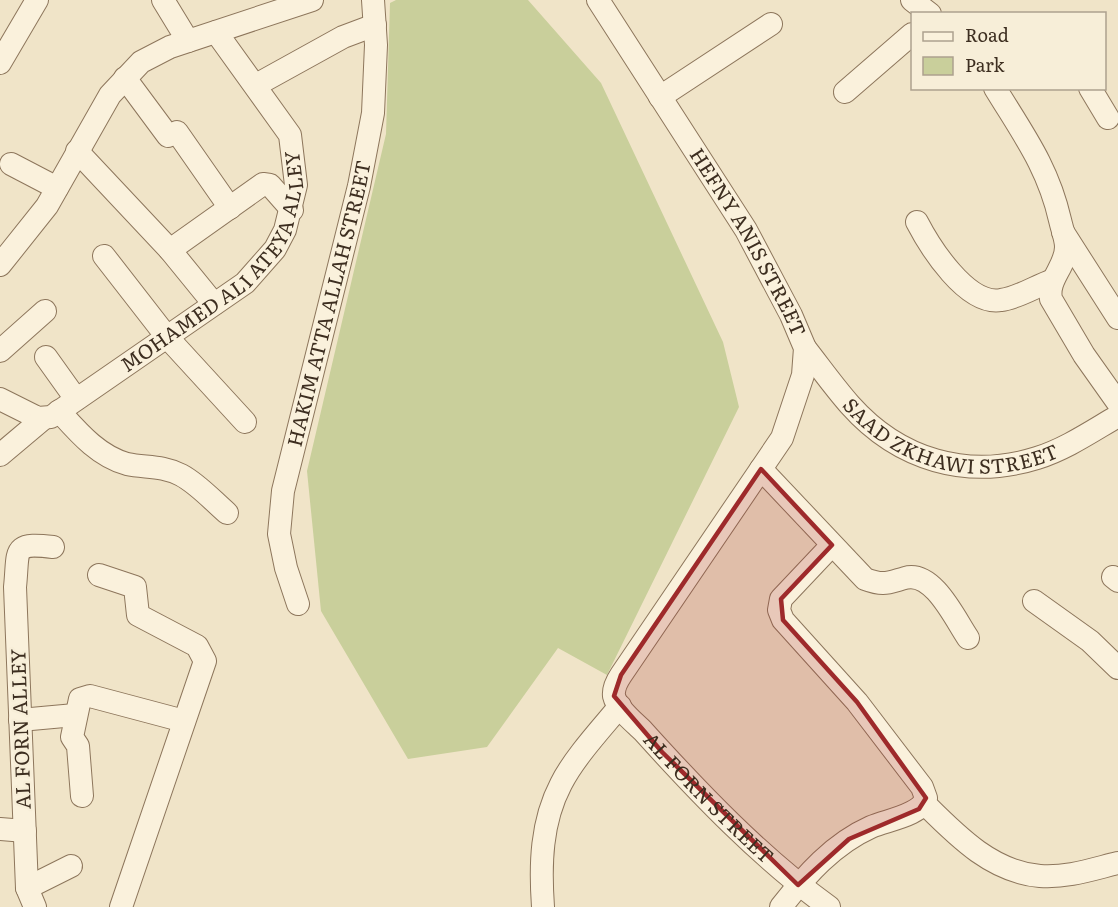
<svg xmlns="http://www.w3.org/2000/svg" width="1118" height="907" viewBox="0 0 1118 907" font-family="Literata,serif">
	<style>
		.green { fill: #c9cf9b }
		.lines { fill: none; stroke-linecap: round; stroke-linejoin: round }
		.minor-casing { stroke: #8d765c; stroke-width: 24 }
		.minor { stroke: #faf1dc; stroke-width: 22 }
		.marked { fill: #9e2a2b; fill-opacity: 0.2; stroke: #9e2a2b; stroke-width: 4.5; stroke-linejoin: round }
		.labels { text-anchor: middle; stroke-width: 5; stroke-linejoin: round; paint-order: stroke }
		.street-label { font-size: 20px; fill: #3d2e20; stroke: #f7eed8 }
	</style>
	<rect width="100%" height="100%" fill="#f0e4c8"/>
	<path class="green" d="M 396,0 L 528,0 L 601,83 L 723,342 L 739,407 L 607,675 L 558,648 L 487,747 L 408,759 L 321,611 L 307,471 L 386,134 L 390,3 Z"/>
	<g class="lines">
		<defs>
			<g id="minor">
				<path d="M 163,0 L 188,41"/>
				<path id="s1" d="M 598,0 L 746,230 L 791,315 L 805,348 L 803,375 L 782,438 L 621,675 C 617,681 613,688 614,696 C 617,709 634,722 643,731 C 699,793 761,858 829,907"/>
				<path d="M 912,0 L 930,14"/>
				<path d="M 0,63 L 37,0"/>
				<path d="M 125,78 L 168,136 L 177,132 L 230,208"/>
				<path d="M 256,85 L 343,37 L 375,25"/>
				<path d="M 995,88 C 1023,134 1048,167 1060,220 C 1062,229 1066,239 1066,247 C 1066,267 1047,279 1051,299 L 1084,355 L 1118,403"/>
				<path d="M 1090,88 L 1108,118"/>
				<path d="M 845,92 L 912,34"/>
				<path d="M 660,97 L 771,24"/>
				<path d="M 77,151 L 170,250 L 214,304"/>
				<path d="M 11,164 L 57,188"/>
				<path d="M 917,222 C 930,247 967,306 1001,300 C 1018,298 1036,286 1053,280"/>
				<path d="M 1063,232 L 1118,318"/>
				<path d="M 170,250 L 263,184 L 270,185 L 292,210"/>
				<path d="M 104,256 L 167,337 L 245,422"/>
				<path d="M 0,265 L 47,206 L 110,95 L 141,62 L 170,47 L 312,0"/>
				<path id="s2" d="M 805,348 C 820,367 834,387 850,405 C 899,460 967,480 1037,458 C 1066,449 1092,431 1118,416"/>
				<path d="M 0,351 L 45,311"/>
				<path d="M 46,357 L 76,399"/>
				<path id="s3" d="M 0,399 L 38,418 L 51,417 L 245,283 L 275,249 L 285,230 L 296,185 L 290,135 L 216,32"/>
				<path d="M 59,411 C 78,432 98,456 127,464 C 145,468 162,465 181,475 C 198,484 212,500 227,513"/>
				<path d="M 0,455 L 44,418"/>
				<path d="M 761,469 L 865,579 C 884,586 887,583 905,578 C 933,570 955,619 968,638"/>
				<path d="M 99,575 L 135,587 L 138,615 L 197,646 L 205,661 L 121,907"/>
				<path d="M 1113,577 L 1118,581"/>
				<path d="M 1034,601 L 1090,641 L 1118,668"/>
				<path id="s4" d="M 298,604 L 286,568 L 279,534 L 283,491 L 359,186 L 373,113 L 376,45 L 373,0"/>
				<path d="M 20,720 L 75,715"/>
				<path d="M 82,796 L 78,746 L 72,737 L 80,699 L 90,696 L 184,721"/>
				<path d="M 925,804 C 957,836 992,872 1040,876 C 1067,878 1093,869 1118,863"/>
				<path d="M 0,829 L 25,831"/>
				<path d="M 27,888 L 71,866"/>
				<path d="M 35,907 L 27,888 L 15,587 C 19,550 11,542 53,547"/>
				<path d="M 543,907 C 540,865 541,822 561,784 C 574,758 601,729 620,706"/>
				<path d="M 781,907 C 806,875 833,844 871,827 C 886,820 921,816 926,798 L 922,787 L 857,702 L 783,620 L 779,610 L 781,599 L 832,545"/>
			</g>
		</defs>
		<use href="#minor" class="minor-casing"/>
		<use href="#minor" class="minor"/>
	</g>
	<path class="marked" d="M 761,469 L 832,545 L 781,599 L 783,620 L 857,702 L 926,798 L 919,809 L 849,839 L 798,885 L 662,752 L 614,696 L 621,675 Z"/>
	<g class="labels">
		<g class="street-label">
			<text dy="7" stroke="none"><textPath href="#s1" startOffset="285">HEFNY ANIS STREET</textPath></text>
			<text dy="7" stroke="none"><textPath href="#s3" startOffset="291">MOHAMED ALI ATEYA ALLEY</textPath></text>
			<text dy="7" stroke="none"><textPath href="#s4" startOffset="309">HAKIM ATTA ALLAH STREET</textPath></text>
			<text dy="7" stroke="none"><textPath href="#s2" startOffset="184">SAAD ZKHAWI STREET</textPath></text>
			<text transform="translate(21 729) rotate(-92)" y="7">AL FORN ALLEY</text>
			<text dy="7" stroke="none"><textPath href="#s1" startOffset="948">AL FORN STREET</textPath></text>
		</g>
	</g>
	<rect x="911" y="12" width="195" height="78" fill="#f7eed8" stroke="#ada18e" stroke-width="1.5"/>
	<rect x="923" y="32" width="30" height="9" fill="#faf1dc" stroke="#ada18e" stroke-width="1.5"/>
	<text x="965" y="42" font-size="18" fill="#3d2e20">Road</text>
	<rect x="923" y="57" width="30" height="18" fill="#c9cf9b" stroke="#ada18e" stroke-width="1.5"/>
	<text x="965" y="72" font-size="18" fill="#3d2e20">Park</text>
</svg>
